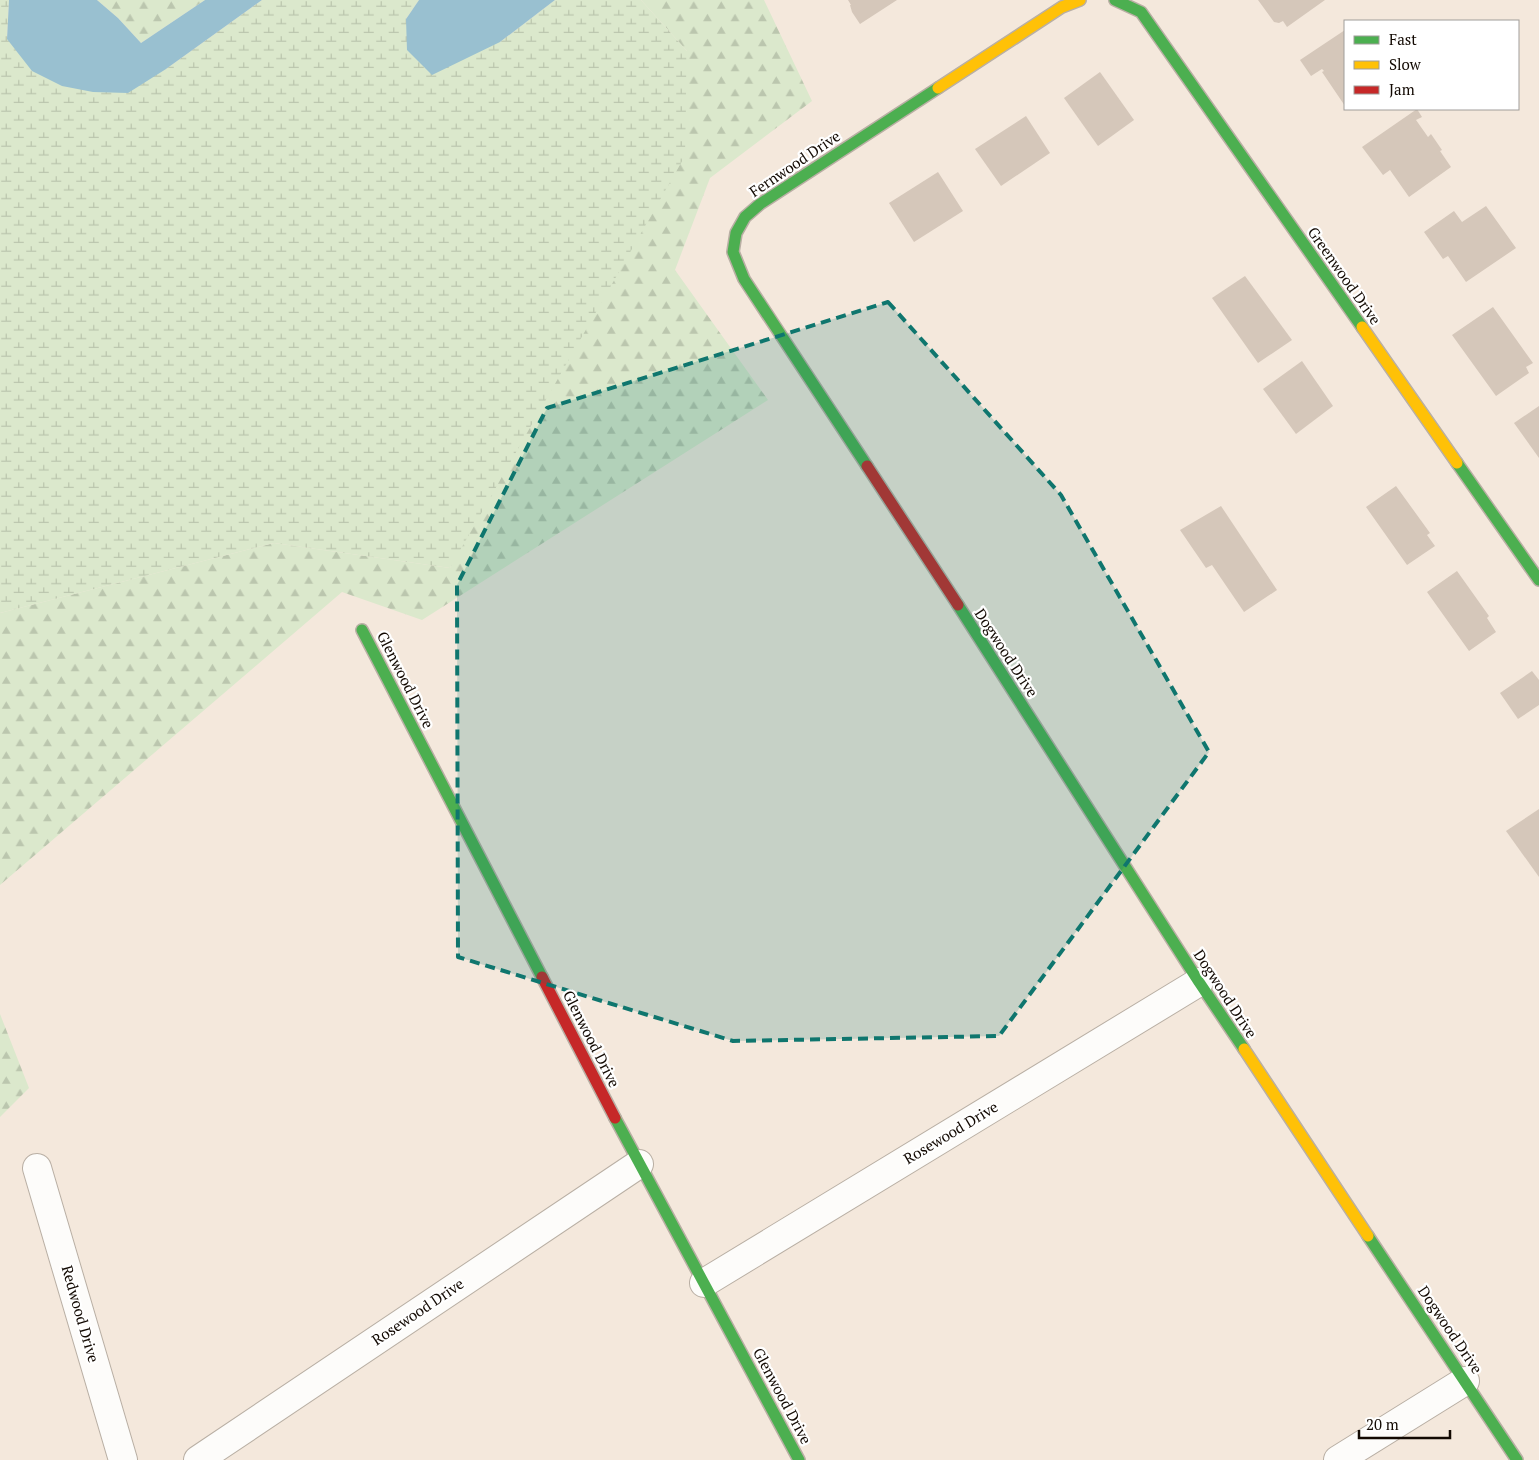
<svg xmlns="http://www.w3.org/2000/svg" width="1539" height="1460" viewBox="0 0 1539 1460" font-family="'PT Serif',serif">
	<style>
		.forest { fill: url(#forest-firs) }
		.wetland { fill: url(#wetland-marsh) }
		.water { fill: #99c0d0 }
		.building { fill: #d5c7ba }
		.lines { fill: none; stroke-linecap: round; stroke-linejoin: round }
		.street-casing { stroke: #b9afa4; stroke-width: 30 }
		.fast-casing { stroke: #b9afa4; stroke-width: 14 }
		.slow-casing { stroke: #b9afa4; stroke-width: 14 }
		.jam-casing { stroke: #b9afa4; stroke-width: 14 }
		.street { stroke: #fdfcfa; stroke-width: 28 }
		.fast { stroke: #4caf50; stroke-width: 11 }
		.slow { stroke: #ffc107; stroke-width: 11 }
		.jam { stroke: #c62828; stroke-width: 11 }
		.marked { fill: #0f766e; fill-opacity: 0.2; stroke: #0f766e; stroke-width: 4; stroke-dasharray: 10 6; stroke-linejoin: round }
		.labels { text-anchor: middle; stroke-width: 4.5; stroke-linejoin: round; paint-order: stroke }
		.street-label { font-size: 15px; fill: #120902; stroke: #fff }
	</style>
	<defs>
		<pattern id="forest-firs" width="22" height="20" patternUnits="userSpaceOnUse" patternTransform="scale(1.25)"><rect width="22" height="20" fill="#dbe8cc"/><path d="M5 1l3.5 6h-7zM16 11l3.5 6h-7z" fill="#bbc6ae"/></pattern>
		<pattern id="wetland-marsh" width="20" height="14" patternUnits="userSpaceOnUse" patternTransform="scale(1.25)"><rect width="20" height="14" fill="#dbe8cc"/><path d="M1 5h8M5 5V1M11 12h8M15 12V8" fill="none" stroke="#bbc6ae"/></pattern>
	</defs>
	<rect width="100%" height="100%" fill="#f4e8dc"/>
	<g class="forest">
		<path d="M 97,0 L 205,0 L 141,43 L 118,18 Z"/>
		<path d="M 641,0 L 764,0 L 812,101 L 710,178 L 675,270 L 768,400 L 422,620 L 342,592 L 0,885 L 0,613 L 274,543 L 450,568 L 687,51 Z"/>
		<path d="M 0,1014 L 29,1088 L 0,1117 Z"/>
	</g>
	<path class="wetland" d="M 0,0 L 9,0 L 7,39 L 166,69 L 262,0 L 419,0 L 406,19 L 500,42 L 555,0 L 641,0 L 687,51 L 685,156 L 450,568 L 274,543 L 0,613 Z"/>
	<g class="water">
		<path d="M 9,0 L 97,0 L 118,18 L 141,43 L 205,0 L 262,0 L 166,69 L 128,93 L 93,92 L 62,86 L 32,71 L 7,39 Z"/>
		<path d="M 419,0 L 555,0 L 500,42 L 432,75 L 407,50 L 406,19 Z"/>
	</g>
	<g class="building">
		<path d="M 848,0 L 897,0 L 860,24 L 852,12 L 850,5 L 851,5 Z"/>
		<path d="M 1258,0 L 1325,0 L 1287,27 L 1283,21 L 1279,23 L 1274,22 Z"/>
		<path d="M 1345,30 L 1345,106 L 1322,72 L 1324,71 L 1322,69 L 1311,76 L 1300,60 Z"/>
		<path d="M 1100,72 L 1134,120 L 1098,146 L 1064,98 Z"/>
		<path d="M 1417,109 L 1422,117 L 1416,120 L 1428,137 L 1431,134 L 1442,150 L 1440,151 L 1451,167 L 1409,197 L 1390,170 L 1383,175 L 1362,147 Z"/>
		<path d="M 1026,116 L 1050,153 L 1001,186 L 975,149 Z"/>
		<path d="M 938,172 L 963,211 L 914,242 L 889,203 Z"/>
		<path d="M 1486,206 L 1516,248 L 1466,282 L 1448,256 L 1443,259 L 1424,232 L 1454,211 L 1462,222 Z"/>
		<path d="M 1245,276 L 1292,340 L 1258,363 L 1212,298 Z"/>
		<path d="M 1493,307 L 1533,363 L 1526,367 L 1529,373 L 1496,396 L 1452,335 Z"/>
		<path d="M 1302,361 L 1333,406 L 1296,434 L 1263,389 Z"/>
		<path d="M 1539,406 L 1539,458 L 1514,423 Z"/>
		<path d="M 1396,486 L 1430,533 L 1427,535 L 1435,546 L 1407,565 L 1366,507 Z"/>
		<path d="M 1221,506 L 1277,590 L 1244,612 L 1212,565 L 1206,568 L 1180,530 Z"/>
		<path d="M 1457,571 L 1489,616 L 1487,618 L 1496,632 L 1469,651 L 1427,592 Z"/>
		<path d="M 1532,671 L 1539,680 L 1539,705 L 1518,719 L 1500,693 Z"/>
		<path d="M 1539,809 L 1539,877 L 1506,831 Z"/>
	</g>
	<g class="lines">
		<defs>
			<g id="street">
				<path d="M 37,1168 L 123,1460"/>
				<path d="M 704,1283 L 1199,982"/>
				<path d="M 198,1460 L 639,1164"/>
				<path d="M 1338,1460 L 1465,1381"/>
			</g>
			<g id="fast">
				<path d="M 1115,0 L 1141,12 L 1362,327"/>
				<path d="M 1457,463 L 1539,580"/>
				<path d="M 867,466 L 744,279 L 733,252 L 736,233 L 745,217 L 760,204 L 938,88"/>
				<path d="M 958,605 L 1199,982 L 1244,1049"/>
				<path d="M 362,630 L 542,977"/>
				<path d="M 615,1118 L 799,1460"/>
				<path d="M 1368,1236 L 1517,1460"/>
			</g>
			<g id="slow">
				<path d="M 938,88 L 1062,7 L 1080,0"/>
				<path d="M 1362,327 L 1457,463"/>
				<path d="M 1244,1049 L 1368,1236"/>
			</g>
			<g id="jam">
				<path d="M 867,466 L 958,605"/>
				<path d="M 542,977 L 615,1118"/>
			</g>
		</defs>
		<use href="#street" class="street-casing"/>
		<use href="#fast" class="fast-casing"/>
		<use href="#slow" class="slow-casing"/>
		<use href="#jam" class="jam-casing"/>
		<use href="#street" class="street"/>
		<use href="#fast" class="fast"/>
		<use href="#slow" class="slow"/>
		<use href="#jam" class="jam"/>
	</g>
	<path class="marked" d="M 888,302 L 1061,495 L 1209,752 L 999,1036 L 733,1041 L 458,957 L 457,585 L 547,408 Z"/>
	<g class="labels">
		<g class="street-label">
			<text transform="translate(795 164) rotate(-34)" y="5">Fernwood Drive</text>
			<text transform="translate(1344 276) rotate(55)" y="5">Greenwood Drive</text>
			<text transform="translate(1006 653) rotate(57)" y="5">Dogwood Drive</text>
			<text transform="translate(405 680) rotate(63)" y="5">Glenwood Drive</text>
			<text transform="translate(1225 994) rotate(57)" y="5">Dogwood Drive</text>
			<text transform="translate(591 1039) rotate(63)" y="5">Glenwood Drive</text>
			<text transform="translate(951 1133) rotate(-31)" y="5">Rosewood Drive</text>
			<text transform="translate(418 1312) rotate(-34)" y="5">Rosewood Drive</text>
			<text transform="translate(80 1314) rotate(74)" y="5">Redwood Drive</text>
			<text transform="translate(1450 1330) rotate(56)" y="5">Dogwood Drive</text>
			<text transform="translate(782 1396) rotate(62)" y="5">Glenwood Drive</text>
		</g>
	</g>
	<rect x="1344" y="20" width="175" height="90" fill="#ffffff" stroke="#a09d9a"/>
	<rect x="1354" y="36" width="25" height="8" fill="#4caf50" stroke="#a09d9a"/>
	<text x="1389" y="45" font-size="15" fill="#120902">Fast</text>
	<rect x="1354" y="61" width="25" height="8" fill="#ffc107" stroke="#a09d9a"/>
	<text x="1389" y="70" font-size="15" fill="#120902">Slow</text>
	<rect x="1354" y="86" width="25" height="8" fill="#c62828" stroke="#a09d9a"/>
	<text x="1389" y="95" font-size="15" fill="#120902">Jam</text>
	<path d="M1359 1430v8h91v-8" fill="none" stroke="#120902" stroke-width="2.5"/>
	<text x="1366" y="1430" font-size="15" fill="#120902" stroke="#ffffff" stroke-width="4" paint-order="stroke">20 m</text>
</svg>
